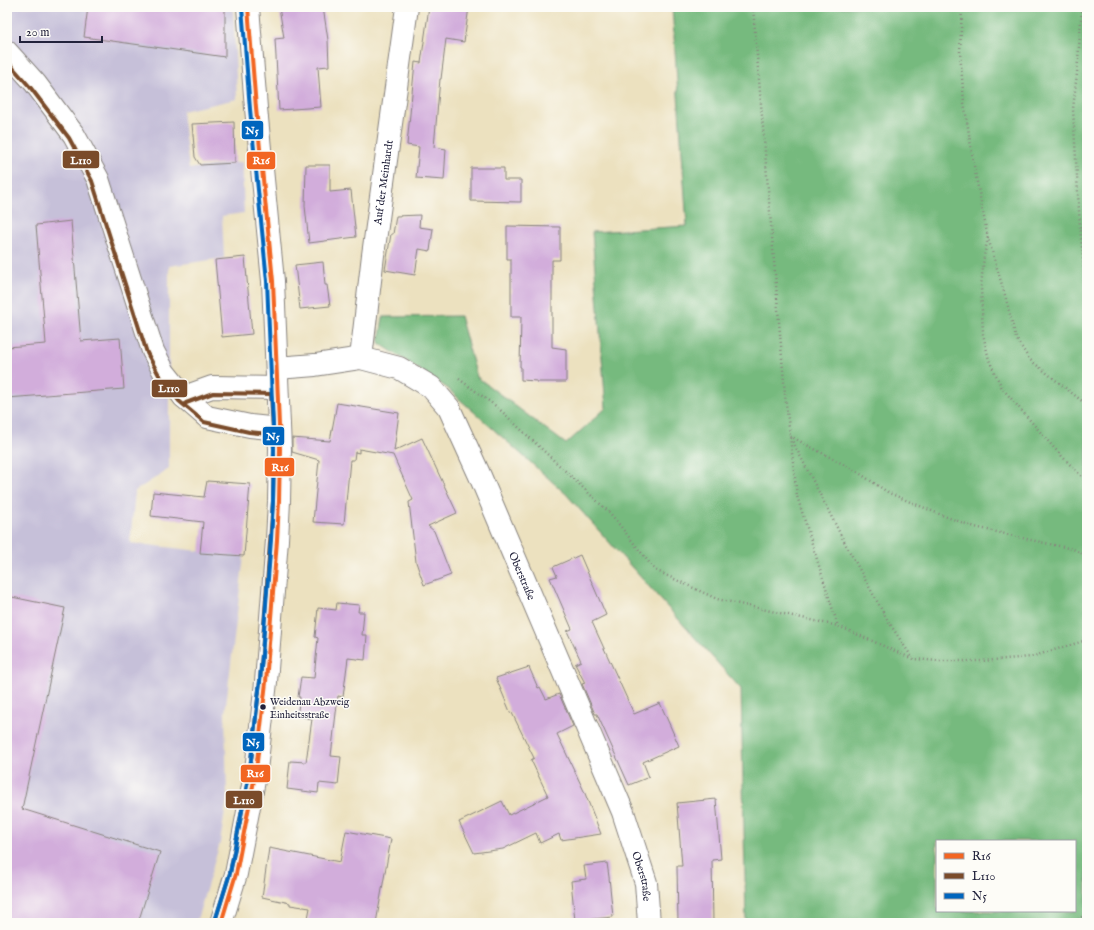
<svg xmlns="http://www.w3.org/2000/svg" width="1094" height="930" viewBox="0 0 1094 930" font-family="'IM FELL English',serif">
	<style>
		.industrial { fill: #c6c0d9 }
		.forest { fill: #76ba7e; stroke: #4c6e5c; fill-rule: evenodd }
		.building { fill: #d2addb }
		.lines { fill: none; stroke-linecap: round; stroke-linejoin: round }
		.street-casing { stroke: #87827d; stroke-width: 24 }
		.secondary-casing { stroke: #87827d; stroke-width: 24 }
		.path { stroke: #87827d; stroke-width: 2.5; stroke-dasharray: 1 3; stroke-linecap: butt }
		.street { stroke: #fff; stroke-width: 22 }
		.secondary { stroke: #fff; stroke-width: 22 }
		.bus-1-casing { stroke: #fdfcf7; stroke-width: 7 }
		.bus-2-casing { stroke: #fdfcf7; stroke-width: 7 }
		.bus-3-casing { stroke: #fdfcf7; stroke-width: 7 }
		.bus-1 { stroke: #f26522; stroke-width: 4 }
		.bus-2 { stroke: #7a4b2a; stroke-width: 4 }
		.bus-3 { stroke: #0065bd; stroke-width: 4 }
		.bus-dot { fill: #22223b; stroke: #fdfcf7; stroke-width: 1.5 }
		.labels { text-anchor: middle; stroke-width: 3; stroke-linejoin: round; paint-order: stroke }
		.bus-label { font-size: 10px; fill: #22223b; stroke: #fdfcf7; text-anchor: start }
		.street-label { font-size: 11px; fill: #22223b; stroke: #fdfcf7 }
		.line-badge { stroke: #fdfcf7; stroke-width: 1.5 }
		.badge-label { font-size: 11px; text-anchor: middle; font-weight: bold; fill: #fff }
	</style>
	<rect width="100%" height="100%" fill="#fdfcf7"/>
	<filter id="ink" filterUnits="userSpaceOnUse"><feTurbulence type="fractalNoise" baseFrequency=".025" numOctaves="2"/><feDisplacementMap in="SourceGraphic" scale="8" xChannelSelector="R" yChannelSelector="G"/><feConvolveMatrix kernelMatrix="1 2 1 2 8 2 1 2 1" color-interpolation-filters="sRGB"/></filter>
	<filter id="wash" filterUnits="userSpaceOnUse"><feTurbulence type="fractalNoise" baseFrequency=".012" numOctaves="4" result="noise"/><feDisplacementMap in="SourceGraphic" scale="16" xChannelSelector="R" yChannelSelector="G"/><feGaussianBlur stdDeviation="0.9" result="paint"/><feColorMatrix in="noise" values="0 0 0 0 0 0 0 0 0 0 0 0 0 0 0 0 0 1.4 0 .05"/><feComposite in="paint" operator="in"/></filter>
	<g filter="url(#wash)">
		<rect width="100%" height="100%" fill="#ece1bf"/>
		<path class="industrial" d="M 7,7 L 233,7 L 237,99 L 182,111 L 189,169 L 242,162 L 244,213 L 222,216 L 224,258 L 169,266 L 169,469 L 135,491 L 130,543 L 244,556 L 225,713 L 227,798 L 220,843 L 196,923 L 7,923 Z"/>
		<path class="forest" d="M 672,7 L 1087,7 L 1087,923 L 746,923 L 741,689 L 566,494 L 447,388 L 379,343 L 383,317 L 460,316 L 477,377 L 566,444 L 606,408 L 592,232 L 687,226 ZM 937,841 L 1075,841 L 1075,911 L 937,911 Z"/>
		<g id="blocks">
			<g class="building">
				<path d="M 88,7 L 225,7 L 225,57 L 84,37 Z"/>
				<path d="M 279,7 L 323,7 L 328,40 L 329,66 L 318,67 L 321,107 L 279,110 L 275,39 L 284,38 Z"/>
				<path d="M 429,7 L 469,7 L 464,42 L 446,39 L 441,79 L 440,79 L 434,147 L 446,149 L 444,180 L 416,178 L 419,147 L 407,145 L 415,62 L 421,63 Z"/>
				<path d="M 234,122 L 235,163 L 200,165 L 195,157 L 192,124 Z"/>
				<path d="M 306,165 L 330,165 L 330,192 L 351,190 L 356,237 L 309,243 L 305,206 Z"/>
				<path d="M 471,168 L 504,168 L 504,180 L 521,180 L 521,202 L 471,201 Z"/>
				<path d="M 420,215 L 419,227 L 433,229 L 430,251 L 419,249 L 415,275 L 385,270 L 391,234 L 393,234 L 396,216 Z"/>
				<path d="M 71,221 L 81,341 L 120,338 L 124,389 L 7,398 L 7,347 L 46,344 L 36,225 Z"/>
				<path d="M 507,226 L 560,227 L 560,260 L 552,260 L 552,347 L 566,349 L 566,382 L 537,382 L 537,381 L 521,380 L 521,367 L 520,367 L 521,317 L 511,317 L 511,259 L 507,259 Z"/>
				<path d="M 245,257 L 252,334 L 222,337 L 215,260 Z"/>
				<path d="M 323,262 L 325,285 L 327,285 L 330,306 L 300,309 L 295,265 Z"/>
				<path d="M 337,403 L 399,413 L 394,451 L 422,438 L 457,513 L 428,526 L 434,531 L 451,575 L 424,585 L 416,562 L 409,502 L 413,500 L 393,455 L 359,449 L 359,453 L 355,452 L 354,460 L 350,460 L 344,524 L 313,522 L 319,460 L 292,452 L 292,438 L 330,441 Z"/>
				<path d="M 207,481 L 250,484 L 244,556 L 200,553 L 203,522 L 151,516 L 153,492 L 204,497 Z"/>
				<path d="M 580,555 L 606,615 L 592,622 L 634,714 L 660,703 L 679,746 L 643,762 L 649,777 L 629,785 L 597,714 L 595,714 L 582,684 L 585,683 L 575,664 L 581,661 L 567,631 L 572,629 L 550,578 L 557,576 L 553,567 Z"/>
				<path d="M 7,596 L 65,608 L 22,809 L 160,852 L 138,923 L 7,923 Z"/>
				<path d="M 337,603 L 359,605 L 358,612 L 364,612 L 362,635 L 367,635 L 365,660 L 348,658 L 343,697 L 338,696 L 331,756 L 341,757 L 338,785 L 319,783 L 318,793 L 287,789 L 290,761 L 306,762 L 312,719 L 297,716 L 300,697 L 298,697 L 301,677 L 314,678 L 318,638 L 315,637 L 318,608 L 336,610 Z"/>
				<path d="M 529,667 L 538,688 L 540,687 L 546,699 L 559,694 L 573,726 L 557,734 L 584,791 L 601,834 L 561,840 L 559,834 L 540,843 L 536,833 L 503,849 L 474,853 L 459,822 L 502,801 L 509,815 L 548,796 L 531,760 L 534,758 L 512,713 L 511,714 L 496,678 Z"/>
				<path d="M 716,799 L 721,859 L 712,860 L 713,923 L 678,923 L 677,866 L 682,866 L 677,803 Z"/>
				<path d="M 346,831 L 391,839 L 376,923 L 307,923 L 310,908 L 290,905 L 290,903 L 262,897 L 269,848 L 340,862 Z"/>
				<path d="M 607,863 L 609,877 L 613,917 L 575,921 L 571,881 L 586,879 L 584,866 Z"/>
			</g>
		</g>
	</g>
	<g filter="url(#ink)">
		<use href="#blocks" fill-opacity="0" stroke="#87827d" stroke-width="1"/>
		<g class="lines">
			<defs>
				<g id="street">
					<path d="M 7,52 L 35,83 L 74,135 L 98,179 L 153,351 L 164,372 L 184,397 L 207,417 L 250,426 L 279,429"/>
					<path id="s1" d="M 361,358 L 373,255 L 407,7"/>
					<path id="s2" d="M 277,368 L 315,365 L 361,358 L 399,368 L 431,387 L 449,408 L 480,476 L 623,812 L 646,883 L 649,923"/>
					<path d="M 184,397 L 212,387 L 277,388"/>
				</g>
				<path id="secondary" d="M 221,923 L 236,874 L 256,770 L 266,682 L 277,540 L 279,501 L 280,449 L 273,281 L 256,108 L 248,7"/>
			</defs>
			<use href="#street" class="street-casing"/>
			<use href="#secondary" class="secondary-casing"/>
			<g class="path">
				<path d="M 753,7 L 785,394 L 797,496 L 838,626"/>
				<path d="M 962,7 L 960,52 L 964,102 L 975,172 L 988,238 L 1005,295 L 1016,338 L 1029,359 L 1087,405"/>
				<path d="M 1082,7 L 1077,73 L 1073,109 L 1080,227 L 1087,301"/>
				<path d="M 988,238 L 984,256 L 981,287 L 983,334 L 989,360 L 1002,388 L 1055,449 L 1087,482"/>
				<path d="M 459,379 L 497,407 L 610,513 L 655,570 L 717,599 L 838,626 L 913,659 L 940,661 L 981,661 L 1031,657 L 1087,640"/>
				<path d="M 790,436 L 856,471 L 889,493 L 944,516 L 975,527 L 1031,540 L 1073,549 L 1087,556"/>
				<path d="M 791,438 L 846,545 L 888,621 L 913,659"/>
				<path d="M 1082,918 L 1087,915"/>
				<path d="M 1071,923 L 1081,918 L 1087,909"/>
			</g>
			<use href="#street" class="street"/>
			<use href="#secondary" class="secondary"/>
			<defs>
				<path id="bus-1" d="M 221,923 L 236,874 L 256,770 L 266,682 L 277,540 L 279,501 L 280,449 L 273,281 L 256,108 L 248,7"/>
				<g id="bus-2">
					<path d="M 7,61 L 30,87 L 69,138 L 92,181 L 147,353 L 159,375 L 179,401 L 204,422 L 249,432 L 278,435"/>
					<path d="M 186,403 L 213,393 L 271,394 L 274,449 L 273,501 L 260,681 L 250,769 L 230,873 L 215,921"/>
				</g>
				<path id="bus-3" d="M 215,921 L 230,873 L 250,769 L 260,681 L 271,540 L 273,501 L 274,449 L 267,281 L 250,109 L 242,7"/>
			</defs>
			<use href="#bus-1" class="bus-1-casing"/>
			<use href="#bus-2" class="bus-2-casing"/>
			<use href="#bus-3" class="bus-3-casing"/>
			<use href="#bus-1" class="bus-1"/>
			<use href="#bus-2" class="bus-2"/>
			<use href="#bus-3" class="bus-3"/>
		</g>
	</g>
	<circle class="bus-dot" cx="263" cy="707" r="3.5"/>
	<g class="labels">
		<g class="bus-label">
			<text x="270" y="705">Weidenau Abzweig<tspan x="270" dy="13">Einheitsstraße</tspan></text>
		</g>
		<g class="street-label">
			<text dy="4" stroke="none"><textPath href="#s1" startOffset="177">Auf der Meinhardt</textPath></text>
			<text dy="4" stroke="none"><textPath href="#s2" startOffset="372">Oberstraße</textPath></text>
			<text dy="4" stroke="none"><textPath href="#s2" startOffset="696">Oberstraße</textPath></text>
		</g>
	</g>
	<g class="line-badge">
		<rect x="241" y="120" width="23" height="20" rx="4" fill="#0065bd"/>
		<rect x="62" y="150" width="38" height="19" rx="4" fill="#7a4b2a"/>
		<rect x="246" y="151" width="30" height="19" rx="4" fill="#f26522"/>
		<rect x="151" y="379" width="37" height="19" rx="4" fill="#7a4b2a"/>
		<rect x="262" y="426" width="23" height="20" rx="4" fill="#0065bd"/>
		<rect x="264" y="457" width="31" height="20" rx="4" fill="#f26522"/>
		<rect x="242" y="732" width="23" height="20" rx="4" fill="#0065bd"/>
		<rect x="240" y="764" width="31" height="19" rx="4" fill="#f26522"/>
		<rect x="225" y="790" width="38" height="19" rx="4" fill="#7a4b2a"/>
	</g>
	<g class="badge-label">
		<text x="252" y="134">N5</text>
		<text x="81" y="164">L110</text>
		<text x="261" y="164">R16</text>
		<text x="169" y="392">L110</text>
		<text x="273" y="440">N5</text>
		<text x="280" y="471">R16</text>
		<text x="253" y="746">N5</text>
		<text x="255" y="777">R16</text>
		<text x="244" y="804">L110</text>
	</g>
	<rect width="1094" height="930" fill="none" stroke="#fdfcf7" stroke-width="24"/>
	<rect x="936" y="840" width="140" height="72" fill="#fdfcf7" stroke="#a5a5ac"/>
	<rect x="944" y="853" width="20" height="6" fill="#f26522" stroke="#a5a5ac"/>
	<text x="972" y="860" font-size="12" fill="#22223b">R16</text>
	<rect x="944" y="873" width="20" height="6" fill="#7a4b2a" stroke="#a5a5ac"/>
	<text x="972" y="880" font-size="12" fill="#22223b">L110</text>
	<rect x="944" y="893" width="20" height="6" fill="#0065bd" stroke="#a5a5ac"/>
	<text x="972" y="900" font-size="12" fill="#22223b">N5</text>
	<path d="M20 36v6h82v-6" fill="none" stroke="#22223b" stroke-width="2"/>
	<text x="26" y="36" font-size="12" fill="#22223b" stroke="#fdfcf7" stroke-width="3" paint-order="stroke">20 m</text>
</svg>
